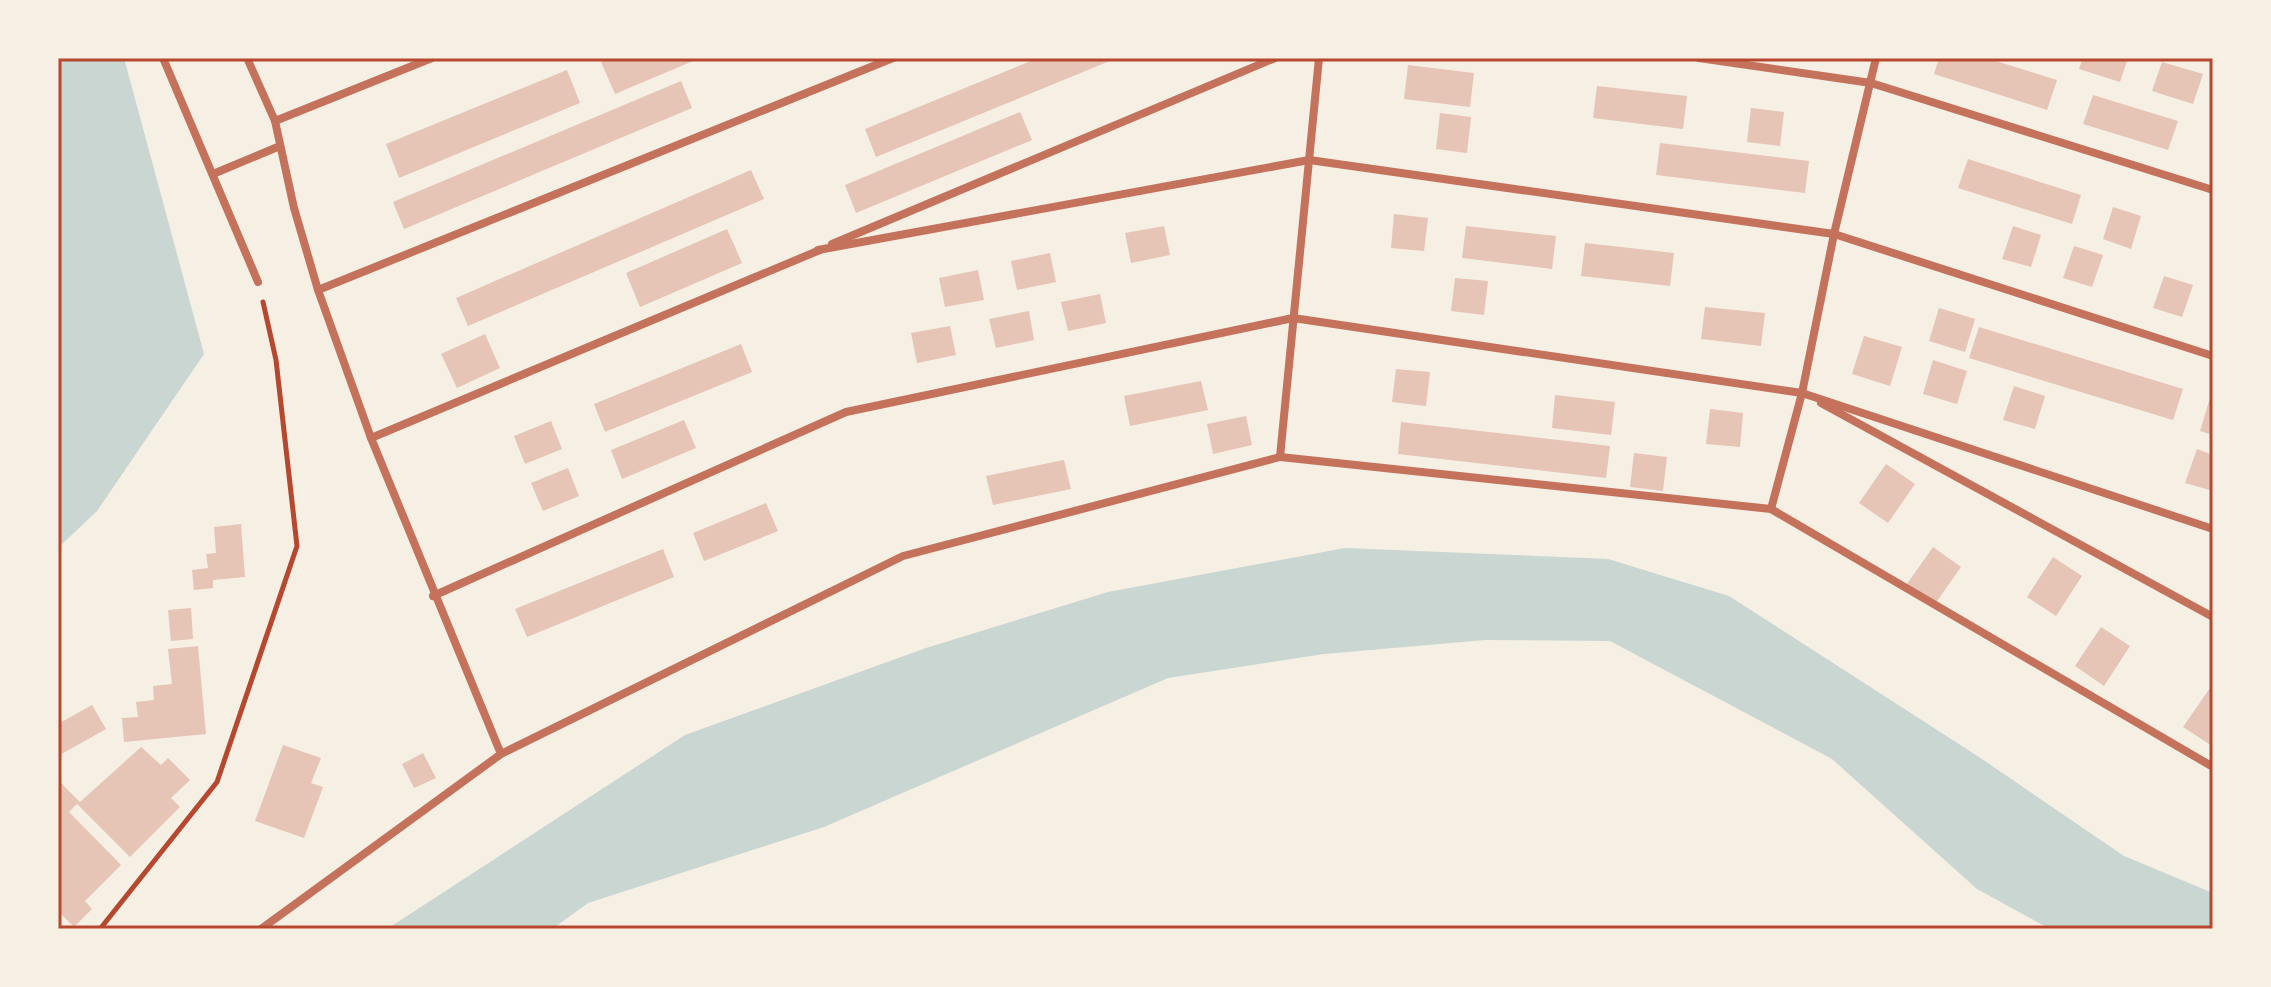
<svg xmlns="http://www.w3.org/2000/svg" width="2271" height="987" viewBox="0 0 2271 987" font-family="Jost,sans-serif">
	<style>
		.water { fill: #c9d6d2 }
		.building { fill: #e6c5b7 }
		.lines { fill: none; stroke-linecap: round; stroke-linejoin: round }
		.path { stroke: #b5482f; stroke-width: 5 }
		.minor { stroke: #c5725c; stroke-width: 8 }
		.neatline { fill: none; stroke: #b5482f; stroke-width: 3 }
	</style>
	<rect width="100%" height="100%" fill="#f6efe4"/>
	<g class="water">
		<path d="M 58,58 L 124,58 L 204,354 L 97,511 L 58,548 Z"/>
		<path d="M 1345,548 L 1608,559 L 1729,596 L 1979,757 L 2124,856 L 2213,893 L 2213,929 L 2050,929 L 1977,889 L 1832,759 L 1610,641 L 1485,640 L 1324,654 L 1168,678 L 824,827 L 588,903 L 552,929 L 387,929 L 685,735 L 926,648 L 1108,592 Z"/>
	</g>
	<g class="building">
		<path d="M 610,58 L 700,58 L 615,94 L 601,62 Z"/>
		<path d="M 1038,58 L 1117,58 L 876,157 L 865,129 Z"/>
		<path d="M 1939,58 L 1986,58 L 2057,80 L 2047,110 L 1934,74 Z"/>
		<path d="M 2083,58 L 2128,58 L 2120,82 L 2079,69 Z"/>
		<path d="M 2162,62 L 2203,74 L 2193,104 L 2152,91 Z"/>
		<path d="M 1408,65 L 1474,73 L 1470,107 L 1404,99 Z"/>
		<path d="M 567,70 L 580,103 L 399,178 L 386,144 Z"/>
		<path d="M 681,81 L 692,108 L 404,229 L 393,202 Z"/>
		<path d="M 1597,86 L 1687,96 L 1683,129 L 1593,118 Z"/>
		<path d="M 2093,95 L 2178,121 L 2168,150 L 2083,124 Z"/>
		<path d="M 1751,108 L 1784,112 L 1780,146 L 1747,142 Z"/>
		<path d="M 1020,112 L 1032,140 L 856,213 L 845,185 Z"/>
		<path d="M 1440,113 L 1471,117 L 1467,153 L 1436,149 Z"/>
		<path d="M 1660,143 L 1809,161 L 1805,193 L 1656,175 Z"/>
		<path d="M 1968,159 L 2081,195 L 2072,224 L 1958,188 Z"/>
		<path d="M 751,170 L 764,199 L 468,326 L 456,298 Z"/>
		<path d="M 2113,207 L 2141,216 L 2131,249 L 2103,239 Z"/>
		<path d="M 1394,214 L 1428,218 L 1424,251 L 1391,248 Z"/>
		<path d="M 1164,226 L 1170,255 L 1131,263 L 1125,233 Z"/>
		<path d="M 1466,226 L 1556,236 L 1552,269 L 1462,258 Z"/>
		<path d="M 2013,226 L 2041,235 L 2031,267 L 2002,259 Z"/>
		<path d="M 727,229 L 742,263 L 640,307 L 626,273 Z"/>
		<path d="M 1585,243 L 1674,253 L 1670,286 L 1581,276 Z"/>
		<path d="M 2074,246 L 2103,255 L 2092,287 L 2063,278 Z"/>
		<path d="M 1050,253 L 1056,282 L 1017,290 L 1011,261 Z"/>
		<path d="M 978,270 L 984,300 L 945,307 L 939,278 Z"/>
		<path d="M 2164,276 L 2193,285 L 2182,317 L 2153,308 Z"/>
		<path d="M 1455,278 L 1488,281 L 1484,315 L 1451,311 Z"/>
		<path d="M 1100,294 L 1106,323 L 1068,331 L 1061,302 Z"/>
		<path d="M 1705,307 L 1765,313 L 1761,346 L 1701,339 Z"/>
		<path d="M 1939,308 L 1975,319 L 1965,352 L 1929,341 Z"/>
		<path d="M 1029,311 L 1034,340 L 996,348 L 989,319 Z"/>
		<path d="M 950,326 L 956,355 L 917,363 L 911,333 Z"/>
		<path d="M 1979,327 L 2183,389 L 2173,420 L 1969,358 Z"/>
		<path d="M 485,334 L 500,368 L 457,388 L 441,354 Z"/>
		<path d="M 1864,336 L 1902,347 L 1890,386 L 1852,374 Z"/>
		<path d="M 741,344 L 752,372 L 605,432 L 594,404 Z"/>
		<path d="M 1933,360 L 1967,371 L 1957,404 L 1923,394 Z"/>
		<path d="M 1396,369 L 1430,372 L 1426,406 L 1392,402 Z"/>
		<path d="M 1201,381 L 1208,410 L 1130,426 L 1124,396 Z"/>
		<path d="M 2014,386 L 2045,396 L 2035,429 L 2003,420 Z"/>
		<path d="M 1555,395 L 1615,402 L 1611,435 L 1552,428 Z"/>
		<path d="M 2210,398 L 2213,399 L 2213,435 L 2200,431 Z"/>
		<path d="M 1710,409 L 1743,413 L 1740,447 L 1706,444 Z"/>
		<path d="M 1246,416 L 1252,445 L 1213,454 L 1207,424 Z"/>
		<path d="M 684,420 L 696,448 L 622,479 L 611,450 Z"/>
		<path d="M 551,421 L 562,449 L 525,464 L 514,436 Z"/>
		<path d="M 1401,422 L 1610,446 L 1606,478 L 1398,454 Z"/>
		<path d="M 2197,449 L 2213,455 L 2213,491 L 2185,483 Z"/>
		<path d="M 1634,453 L 1667,457 L 1663,491 L 1630,487 Z"/>
		<path d="M 1064,460 L 1071,489 L 993,505 L 986,476 Z"/>
		<path d="M 1886,464 L 1915,484 L 1888,523 L 1859,503 Z"/>
		<path d="M 568,468 L 579,496 L 543,511 L 531,483 Z"/>
		<path d="M 766,503 L 778,531 L 704,561 L 693,533 Z"/>
		<path d="M 241,524 L 245,577 L 213,580 L 213,588 L 194,590 L 192,570 L 208,568 L 206,554 L 216,553 L 214,527 Z"/>
		<path d="M 1933,547 L 1961,567 L 1935,604 L 1907,584 Z"/>
		<path d="M 663,549 L 674,577 L 527,637 L 515,609 Z"/>
		<path d="M 2053,557 L 2082,576 L 2056,616 L 2027,597 Z"/>
		<path d="M 191,608 L 193,639 L 171,641 L 168,610 Z"/>
		<path d="M 2101,627 L 2130,646 L 2104,686 L 2075,666 Z"/>
		<path d="M 198,646 L 206,734 L 124,742 L 122,718 L 138,717 L 136,702 L 154,700 L 153,686 L 172,684 L 168,649 Z"/>
		<path d="M 2210,688 L 2213,690 L 2212,746 L 2183,727 Z"/>
		<path d="M 92,705 L 106,729 L 58,756 L 58,724 Z"/>
		<path d="M 283,745 L 321,758 L 311,783 L 323,787 L 304,838 L 255,821 Z"/>
		<path d="M 141,747 L 161,765 L 168,758 L 190,780 L 171,798 L 180,807 L 130,857 L 77,804 L 69,812 L 121,865 L 85,901 L 92,909 L 74,927 L 58,911 L 58,883 L 62,878 L 58,874 L 58,780 L 80,802 Z"/>
		<path d="M 423,753 L 436,778 L 414,788 L 402,764 Z"/>
	</g>
	<g class="lines">
		<path class="path" d="M 100,929 L 217,782 L 297,546 L 276,360 L 263,302"/>
		<g class="minor">
			<path d="M 163,58 L 258,282"/>
			<path d="M 247,58 L 275,121 L 294,208 L 318,290 L 371,438 L 501,754"/>
			<path d="M 1319,58 L 1280,457 L 1771,509 L 2213,767"/>
			<path d="M 1699,58 L 1871,83 L 2213,190"/>
			<path d="M 275,121 L 432,58"/>
			<path d="M 213,174 L 280,146"/>
			<path d="M 832,244 L 1275,58"/>
			<path d="M 818,250 L 1309,160 L 1834,234 L 2213,356"/>
			<path d="M 318,290 L 893,58"/>
			<path d="M 1821,403 L 2213,617"/>
			<path d="M 371,438 L 820,250"/>
			<path d="M 1771,509 L 1802,393 L 1834,234 L 1876,58"/>
			<path d="M 433,596 L 846,412 L 1293,318 L 1802,393 L 2213,529"/>
			<path d="M 261,929 L 501,754 L 903,556 L 1280,457"/>
		</g>
	</g>
	<rect width="2271" height="987" fill="none" stroke="#f6efe4" stroke-width="120"/>
	<rect x="60" y="60" width="2151" height="867" class="neatline"/>
</svg>
